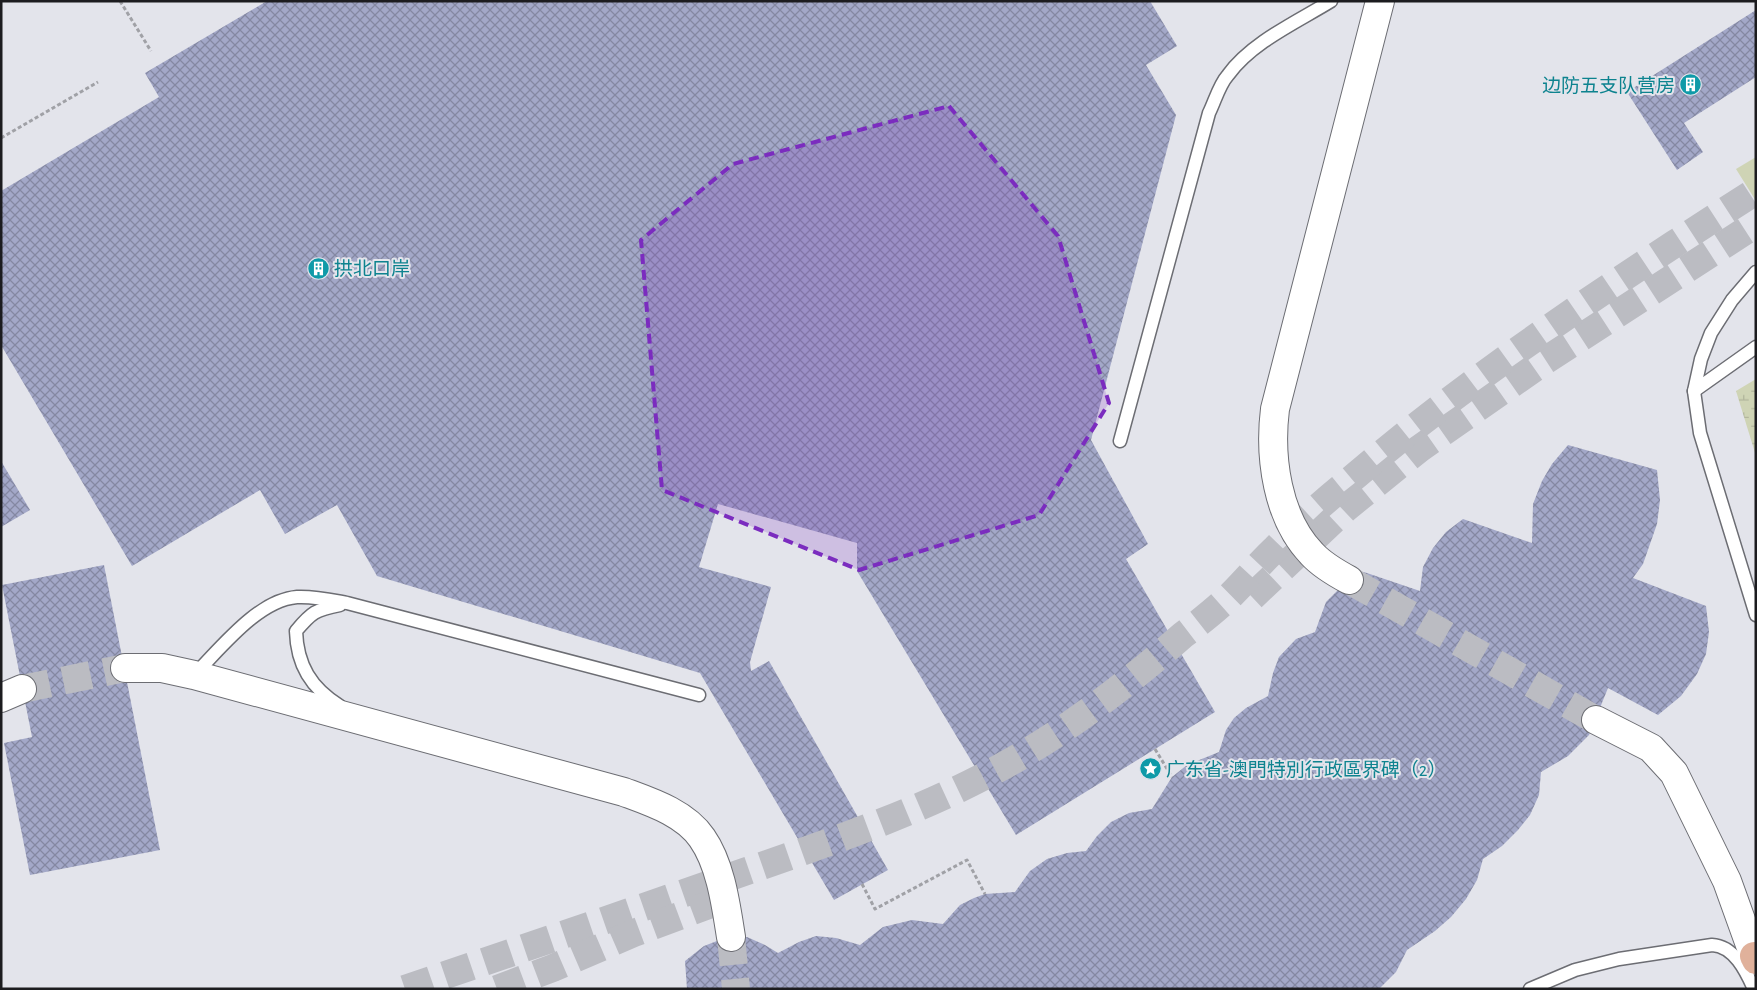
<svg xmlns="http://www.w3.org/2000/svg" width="1757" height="990" viewBox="0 0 1757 990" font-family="'Alegreya Sans','Noto Sans SC',sans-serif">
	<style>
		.wetland { fill: url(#wetland-marsh) }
		.park { fill: #cfd4b5 }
		.building { fill: url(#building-cross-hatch) }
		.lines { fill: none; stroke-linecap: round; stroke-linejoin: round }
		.secondary-tunnel { stroke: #bbbcc2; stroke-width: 28; stroke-dasharray: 28 14; stroke-linecap: butt }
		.highway-tunnel { stroke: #bbbcc2; stroke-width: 28; stroke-dasharray: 28 14; stroke-linecap: butt }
		.lane-casing { stroke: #6c6d73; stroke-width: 15 }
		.secondary-casing { stroke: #6c6d73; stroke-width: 30 }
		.primary-casing { stroke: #bfbfc0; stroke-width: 30 }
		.path { stroke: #a0a1a6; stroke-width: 3; stroke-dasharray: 4 2.5; stroke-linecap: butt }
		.lane { stroke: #fff; stroke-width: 12 }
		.secondary { stroke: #fff; stroke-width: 28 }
		.primary { stroke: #e0b19b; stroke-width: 28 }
		.marked { fill: #7b2cbf; fill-opacity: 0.2; stroke: #7b2cbf; stroke-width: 4; stroke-dasharray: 10 6; stroke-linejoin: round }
		.labels { text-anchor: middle; stroke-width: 4; stroke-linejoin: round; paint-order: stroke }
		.culture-label { font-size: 19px; fill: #0d838f; stroke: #e3e4eb; text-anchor: start }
	</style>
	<defs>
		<pattern id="wetland-marsh" width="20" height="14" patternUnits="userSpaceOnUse" patternTransform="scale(1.25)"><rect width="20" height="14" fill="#cfd4b5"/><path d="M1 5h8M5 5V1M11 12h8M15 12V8" fill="none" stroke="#b1b59b"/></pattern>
		<pattern id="building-cross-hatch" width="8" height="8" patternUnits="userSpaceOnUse" patternTransform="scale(1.25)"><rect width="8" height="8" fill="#a3a8c8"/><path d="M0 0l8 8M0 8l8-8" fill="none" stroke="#8488a2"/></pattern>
	</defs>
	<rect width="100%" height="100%" fill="#e3e4eb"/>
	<path class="wetland" d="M 1756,379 L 1756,456 L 1736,391 Z"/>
	<path class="park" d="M 1756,157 L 1756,201 L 1736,169 Z"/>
	<g class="building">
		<path d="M 267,1 L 1150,1 L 1177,46 L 1146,65 L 1176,115 L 1091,440 L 1148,544 L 1126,559 L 1215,712 L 1016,835 L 857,571 L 857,543 L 718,504 L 699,567 L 771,587 L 750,662 L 751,671 L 769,661 L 888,870 L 834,900 L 700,673 L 377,576 L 337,505 L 285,534 L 260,490 L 132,566 L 1,345 L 1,191 L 159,97 L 145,73 Z"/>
		<path d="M 1756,10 L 1756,77 L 1684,123 L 1703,152 L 1677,170 L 1627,92 Z"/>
		<path d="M 1568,445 L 1657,470 L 1660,500 L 1657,524 L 1643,564 L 1633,578 L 1706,606 L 1709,632 L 1706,654 L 1697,674 L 1681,696 L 1658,715 L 1608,688 L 1589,735 L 1568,756 L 1541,772 L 1539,795 L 1530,815 L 1518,830 L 1502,846 L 1483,859 L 1477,880 L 1466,899 L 1451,917 L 1435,931 L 1407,950 L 1396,972 L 1379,989 L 687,989 L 685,961 L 704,946 L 722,939 L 747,937 L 765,945 L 778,953 L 799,942 L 816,936 L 836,938 L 860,945 L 883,927 L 912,920 L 943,924 L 960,905 L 974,898 L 985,894 L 1015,892 L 1030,871 L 1047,859 L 1067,853 L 1086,851 L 1097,836 L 1111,822 L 1129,813 L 1152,809 L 1172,777 L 1187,765 L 1219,752 L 1226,730 L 1234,718 L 1246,708 L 1268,696 L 1273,673 L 1279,657 L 1296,639 L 1315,632 L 1326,602 L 1342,586 L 1364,572 L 1420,591 L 1423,567 L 1433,548 L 1446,532 L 1463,519 L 1532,543 L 1533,504 L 1542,481 L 1552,464 Z"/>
		<path d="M 1,461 L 30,510 L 1,527 Z"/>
		<path d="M 104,565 L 160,850 L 30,875 L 4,743 L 32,737 L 2,585 Z"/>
	</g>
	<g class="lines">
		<g class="secondary-tunnel">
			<path d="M 1349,580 L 1596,720"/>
			<path d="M 22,689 L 125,668"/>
			<path d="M 731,937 L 736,989"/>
		</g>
		<g class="highway-tunnel">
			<path d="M 1252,597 L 1346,508 L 1419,449 L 1543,362 L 1756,224"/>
			<path d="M 405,989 C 518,950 631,912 744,872 C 839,839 937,806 1024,754 C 1081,720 1133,679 1183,635 C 1200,622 1217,609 1232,594 C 1247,579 1261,562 1276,548 C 1298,525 1322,503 1347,483 C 1474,374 1615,282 1756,191"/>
			<path d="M 497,989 L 553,968 L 634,933 L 735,895"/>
		</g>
		<defs>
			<g id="lane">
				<path d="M 1756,272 L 1732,300 L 1711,333 L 1701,359 L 1694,391 L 1700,433 L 1756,615"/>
				<path d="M 1694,391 L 1756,347"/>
				<path d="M 1120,441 L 1209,113 C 1215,101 1219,85 1228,75 C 1252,42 1297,22 1331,1"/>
				<path d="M 340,605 C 315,610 312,612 296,631 C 297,665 311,688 340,706"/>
				<path d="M 194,675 C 221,648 258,600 297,597 C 314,596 331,600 347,603 L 699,695"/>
				<path d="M 1530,989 L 1575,970 L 1619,959 L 1712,945 C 1734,946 1746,971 1754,989"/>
			</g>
			<g id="secondary">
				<path d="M 1349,580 C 1336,573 1322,565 1312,554 C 1277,518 1269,457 1275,409 L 1380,1"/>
				<path d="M 125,668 L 162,668 L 194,675 L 624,792 C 651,802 685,813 702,838 C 721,865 726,906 731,937"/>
				<path d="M 1,698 L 22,689"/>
				<path d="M 1596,720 L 1651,748 L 1674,773 L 1727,881 L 1754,956"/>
			</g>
			<path id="primary" d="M 1754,956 L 1756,960"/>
		</defs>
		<use href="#lane" class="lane-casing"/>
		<use href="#secondary" class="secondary-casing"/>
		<use href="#primary" class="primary-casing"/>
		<g class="path">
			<path d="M 120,1 L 151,51"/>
			<path d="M 1,138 L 98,82"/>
			<path d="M 1155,749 L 1172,777"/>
			<path d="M 862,884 L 875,909 L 967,860 L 985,894"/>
		</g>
		<use href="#lane" class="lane"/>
		<use href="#secondary" class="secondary"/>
		<use href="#primary" class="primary"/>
	</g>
	<path class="marked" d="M 949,106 L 1058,236 L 1109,403 L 1039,515 L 859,570 L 662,490 L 641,240 L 733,164 Z"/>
	<defs>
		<symbol id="building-disc" viewBox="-11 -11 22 22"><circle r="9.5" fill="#0f9aa8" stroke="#e3e4eb"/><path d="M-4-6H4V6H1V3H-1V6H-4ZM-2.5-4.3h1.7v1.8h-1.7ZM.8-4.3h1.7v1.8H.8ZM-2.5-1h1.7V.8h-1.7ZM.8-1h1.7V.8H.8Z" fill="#fff"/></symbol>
		<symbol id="sight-disc" viewBox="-11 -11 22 22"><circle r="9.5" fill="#0f9aa8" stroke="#e3e4eb"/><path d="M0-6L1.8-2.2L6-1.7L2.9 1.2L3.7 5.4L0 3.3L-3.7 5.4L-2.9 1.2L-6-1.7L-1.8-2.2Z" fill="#fff"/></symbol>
	</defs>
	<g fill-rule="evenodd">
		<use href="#building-disc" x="1678" y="72" width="25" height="25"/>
		<use href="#building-disc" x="306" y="256" width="25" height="25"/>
		<use href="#sight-disc" x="1138" y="756" width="25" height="25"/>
	</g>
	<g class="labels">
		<g class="culture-label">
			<text x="1675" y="92" text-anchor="end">边防五支队营房</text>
			<text x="334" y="275">拱北口岸</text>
			<text x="1166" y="776">广东省-澳門特別行政區界碑（2）</text>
		</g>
	</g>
	<rect width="1757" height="990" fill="none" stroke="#1c1c1f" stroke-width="5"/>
</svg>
